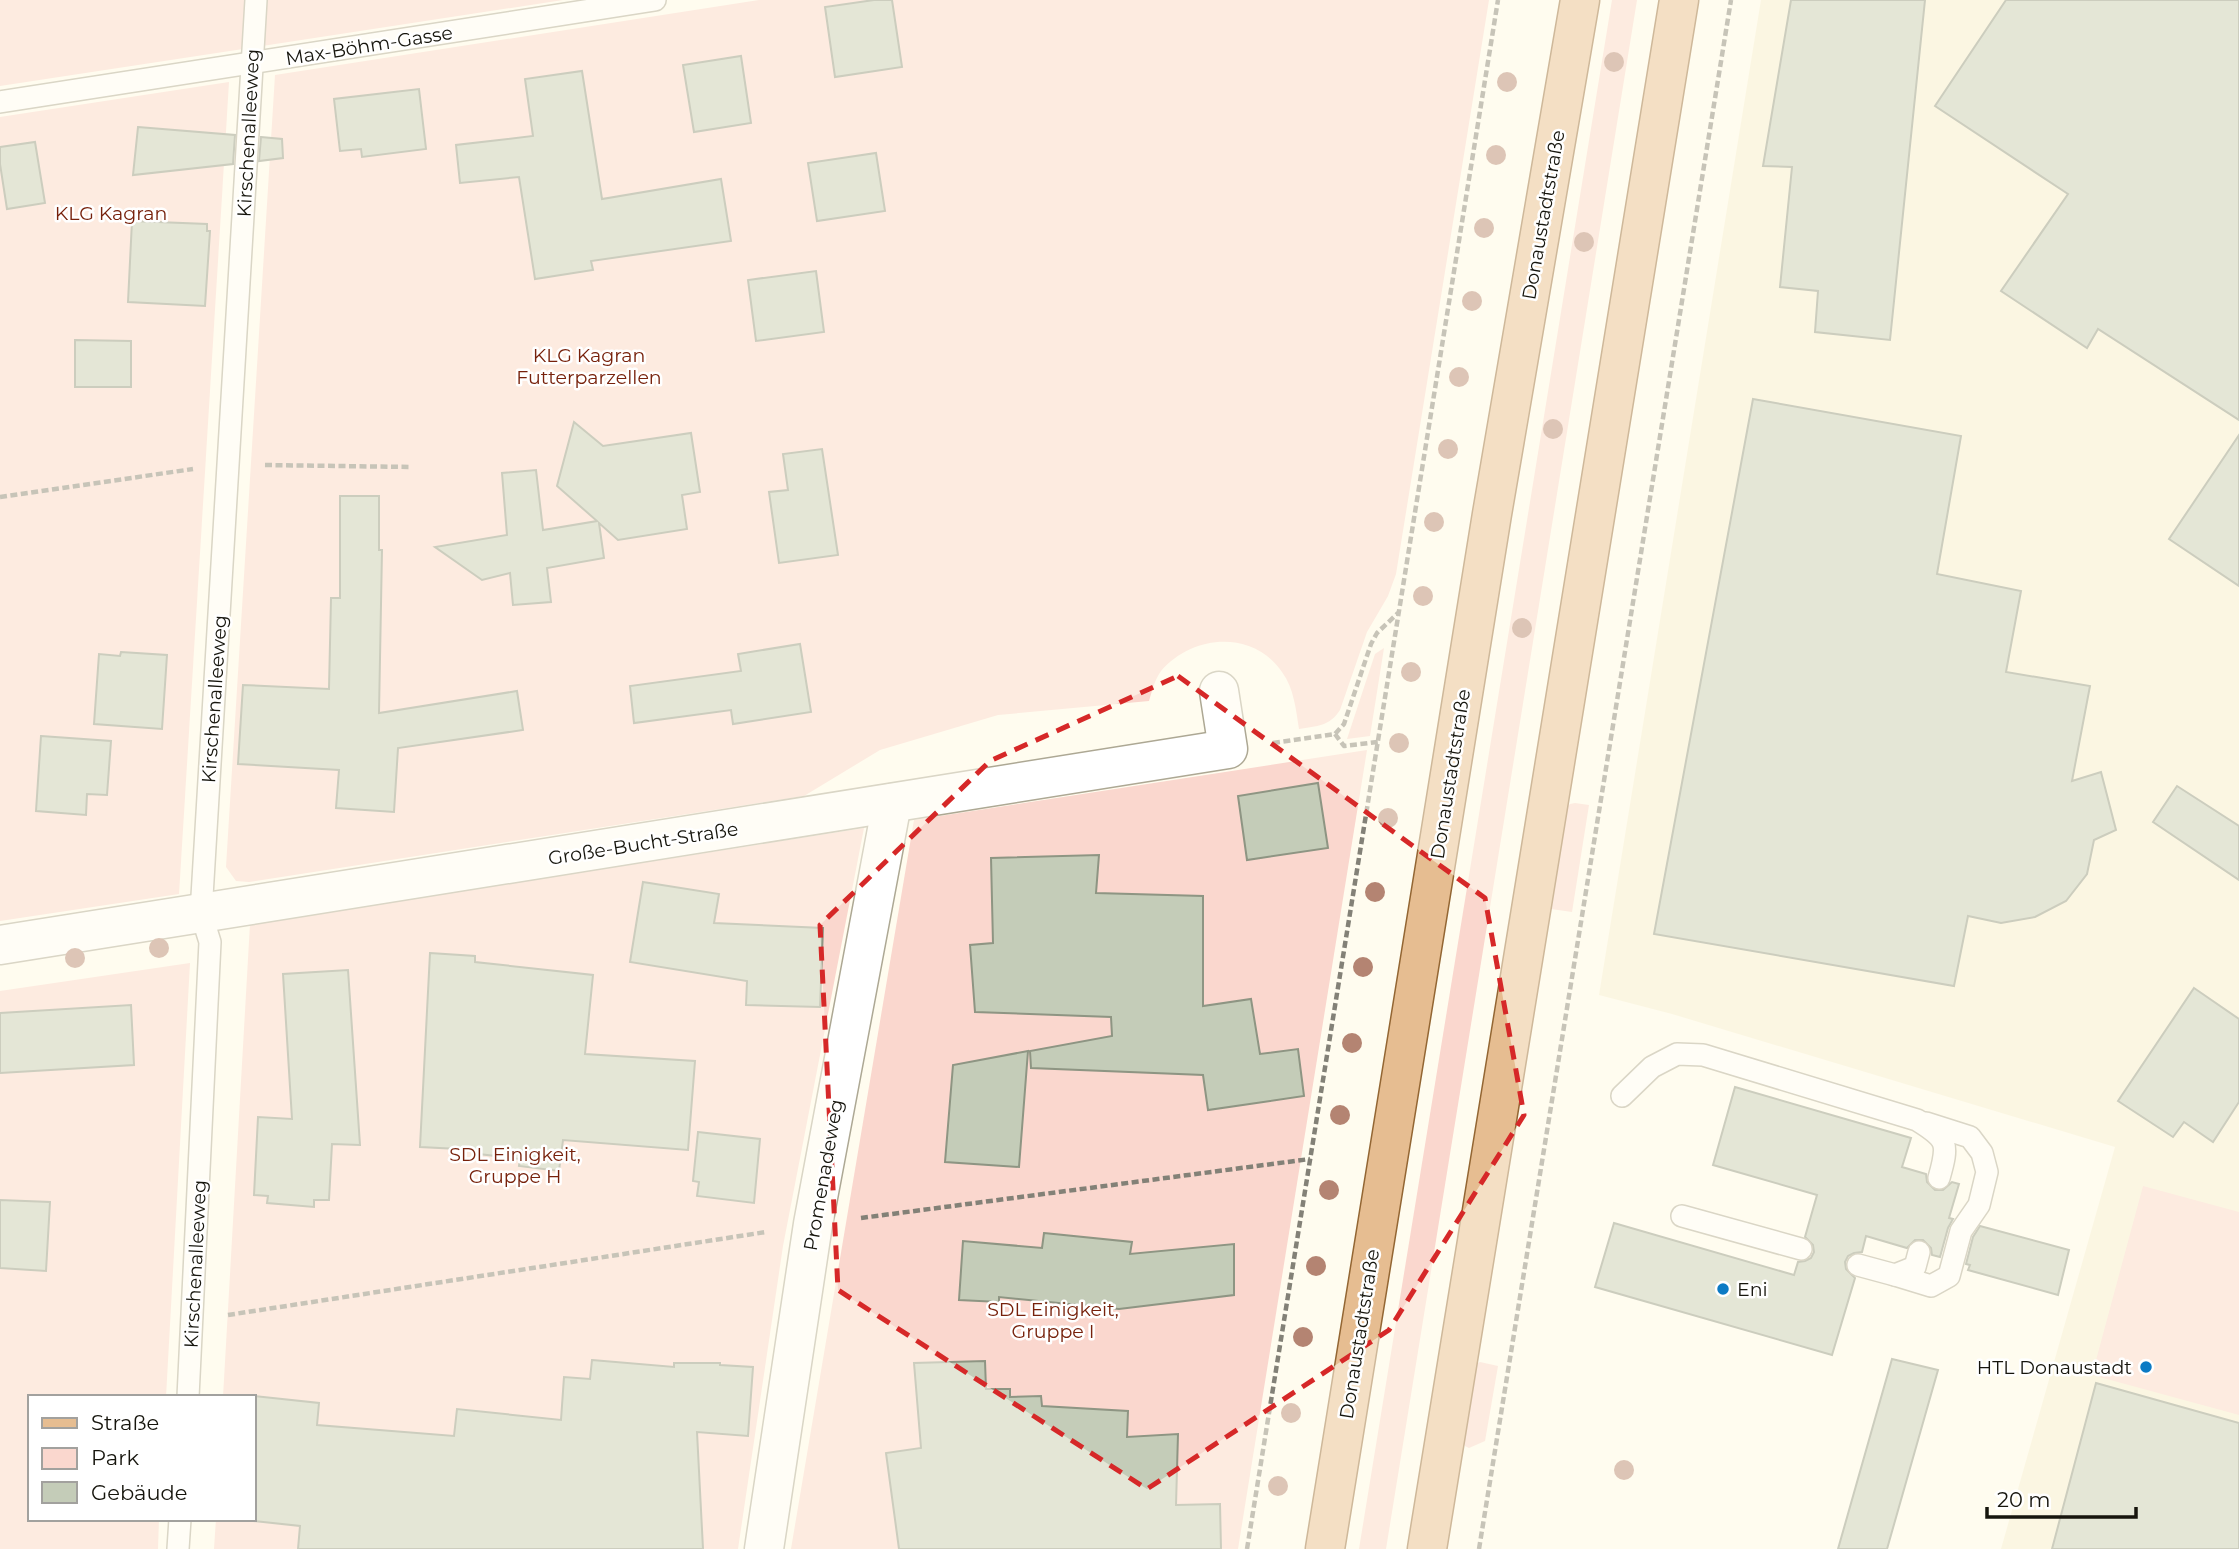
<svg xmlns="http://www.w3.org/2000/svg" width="2239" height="1549" viewBox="0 0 2239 1549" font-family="Montserrat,sans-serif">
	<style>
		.built { fill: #f7f0d3 }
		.green { fill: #fad7ce }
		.building { fill: #c4ccb8; stroke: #8e9583; stroke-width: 2 }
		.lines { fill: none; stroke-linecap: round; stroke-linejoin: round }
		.service-casing { stroke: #ada894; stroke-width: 24 }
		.minor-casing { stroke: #ada894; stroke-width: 41 }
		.primary-casing { stroke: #936633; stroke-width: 41 }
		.path { stroke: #838177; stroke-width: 4.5; stroke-dasharray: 7 3.5; stroke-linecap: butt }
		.service { stroke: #fff; stroke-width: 21 }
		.minor { stroke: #fff; stroke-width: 38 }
		.primary { stroke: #e6bd91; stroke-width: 38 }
		.tree { fill: #b48472 }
		.marked { fill: none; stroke: #d62828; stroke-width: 5; stroke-dasharray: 14 9; stroke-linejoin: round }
		.poi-dot { fill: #0b7ac4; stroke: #fff; stroke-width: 2.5 }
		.labels { text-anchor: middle; stroke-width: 5; stroke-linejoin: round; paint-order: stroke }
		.street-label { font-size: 19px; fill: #16150d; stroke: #fff }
		.park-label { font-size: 19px; fill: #77210b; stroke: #fff }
		.poi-label { font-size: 19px; fill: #16150d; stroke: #fff; text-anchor: start }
	</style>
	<rect width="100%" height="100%" fill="#fffcef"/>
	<path class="built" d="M 1761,0 L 2239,0 L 2239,1549 L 2001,1549 L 2115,1147 L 1672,1014 L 1599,995 Z"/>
	<g class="green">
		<path d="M 0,0 L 563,0 L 0,86 Z"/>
		<path d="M 759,0 L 1489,0 L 1396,574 L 1388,596 L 1367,632 L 1340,710 C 1330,726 1317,726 1299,729 C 1296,710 1294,688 1282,672 C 1253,630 1193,634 1161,671 C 1155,679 1152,691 1149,701 L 998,715 L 880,750 L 804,796 L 249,882 L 236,881 L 226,867 L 275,75 Z"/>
		<path d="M 1612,0 L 1637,0 L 1386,1549 L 1359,1549 Z"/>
		<path d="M 229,82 L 179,894 L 0,921 L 0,117 Z"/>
		<path d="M 1384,648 L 1370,736 L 1347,739 L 1375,654 Z"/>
		<path d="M 1367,750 L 1238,1549 L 791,1549 L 914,820 Z"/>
		<path d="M 1575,803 L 1589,805 L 1572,912 L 1551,909 L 1567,807 L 1570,804 Z"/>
		<path d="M 864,828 L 783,1246 L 738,1549 L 214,1549 L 216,1519 L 254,1519 L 254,1397 L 223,1397 L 250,924 Z"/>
		<path d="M 190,963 L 166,1397 L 30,1397 L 30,1519 L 159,1519 L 158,1549 L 0,1549 L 0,991 Z"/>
		<path d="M 2143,1186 L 2239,1212 L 2239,1415 L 2092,1375 Z"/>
		<path d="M 1480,1362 L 1498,1366 L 1485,1441 L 1469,1448 L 1465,1446 L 1463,1441 L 1476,1364 Z"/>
	</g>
	<g class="building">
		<path d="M 874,0 L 892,0 L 902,67 L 835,77 L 825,7 Z"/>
		<path d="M 1791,0 L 1925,0 L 1890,340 L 1815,332 L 1818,291 L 1780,287 L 1792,167 L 1763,166 Z"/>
		<path d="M 2006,0 L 2239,0 L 2239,420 L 2098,329 L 2087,348 L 2001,291 L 2068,194 L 1935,106 Z"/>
		<path d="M 741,56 L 751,123 L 694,132 L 683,65 Z"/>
		<path d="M 582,71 L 602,199 L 721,179 L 731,241 L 591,261 L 593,270 L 535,279 L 519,177 L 460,183 L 456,145 L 533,136 L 525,79 Z"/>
		<path d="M 419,89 L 426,149 L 362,157 L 361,149 L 340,151 L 334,99 Z"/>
		<path d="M 138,127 L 235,135 L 233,164 L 133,175 Z"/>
		<path d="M 261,137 L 282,139 L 283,158 L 259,161 Z"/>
		<path d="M 35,142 L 45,203 L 7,209 L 0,164 L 0,147 Z"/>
		<path d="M 876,153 L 885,211 L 817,221 L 808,163 Z"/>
		<path d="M 132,221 L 207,224 L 207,231 L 210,231 L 205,306 L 128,302 Z"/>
		<path d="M 816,271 L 824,332 L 756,341 L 748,280 Z"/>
		<path d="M 75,340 L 131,341 L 131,387 L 75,387 Z"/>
		<path d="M 1753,399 L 1961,436 L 1937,574 L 2021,591 L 2006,672 L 2090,686 L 2072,781 L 2101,772 L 2116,830 L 2094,840 L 2087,874 L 2066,901 L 2035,917 L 2001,923 L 1968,916 L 1954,986 L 1654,934 Z"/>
		<path d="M 574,422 L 603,446 L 691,433 L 700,492 L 682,495 L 687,529 L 618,540 L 599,523 L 604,558 L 547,568 L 551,602 L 513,605 L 510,573 L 482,580 L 435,547 L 507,535 L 502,473 L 536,470 L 543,530 L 597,521 L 557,486 Z"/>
		<path d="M 2239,435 L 2239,586 L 2169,539 Z"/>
		<path d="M 822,449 L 838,555 L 779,563 L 769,492 L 788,490 L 783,454 Z"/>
		<path d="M 340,496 L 379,496 L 379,550 L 382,550 L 379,713 L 517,691 L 523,730 L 398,748 L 394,812 L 336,808 L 339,770 L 238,764 L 243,685 L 329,689 L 331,598 L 340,598 Z"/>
		<path d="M 800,644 L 811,712 L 733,724 L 731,710 L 634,723 L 630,686 L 741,671 L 738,654 Z"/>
		<path d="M 121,652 L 167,655 L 162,729 L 94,724 L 99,654 L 120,656 Z"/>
		<path d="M 41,736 L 111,741 L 107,795 L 87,794 L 86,815 L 36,811 Z"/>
		<path d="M 1318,783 L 1328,848 L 1247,860 L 1238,796 Z"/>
		<path d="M 2177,786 L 2239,826 L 2239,880 L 2153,822 Z"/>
		<path d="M 1099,855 L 1096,893 L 1203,896 L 1203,1006 L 1251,999 L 1260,1054 L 1298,1049 L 1304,1096 L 1208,1110 L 1203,1075 L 1031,1068 L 1030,1051 L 1112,1036 L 1111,1017 L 975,1012 L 970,945 L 993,943 L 991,858 Z"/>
		<path d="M 643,882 L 719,894 L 714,923 L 823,928 L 820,1007 L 746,1005 L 747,981 L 630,962 Z"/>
		<path d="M 430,953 L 475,956 L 475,962 L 593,975 L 585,1054 L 695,1061 L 688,1150 L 563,1140 L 559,1171 L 519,1166 L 520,1159 L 479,1154 L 479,1150 L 420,1147 Z"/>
		<path d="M 348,970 L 360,1145 L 332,1144 L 329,1200 L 314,1200 L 314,1207 L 267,1203 L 268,1196 L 254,1195 L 258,1117 L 292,1119 L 283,974 Z"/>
		<path d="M 2194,988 L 2239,1019 L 2239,1102 L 2213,1142 L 2184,1122 L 2173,1137 L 2118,1101 Z"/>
		<path d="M 131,1005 L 134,1065 L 0,1073 L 0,1013 Z"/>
		<path d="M 1028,1051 L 1019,1167 L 945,1162 L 953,1065 Z"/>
		<path d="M 1735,1087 L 1911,1138 L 1902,1167 L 1926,1174 L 1927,1182 L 1935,1190 L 1943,1190 L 1952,1182 L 1959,1184 L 1949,1218 L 1953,1219 L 1948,1228 L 1940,1257 L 1932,1255 L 1931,1248 L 1923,1240 L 1915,1240 L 1907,1248 L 1866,1236 L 1862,1252 L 1854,1253 L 1848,1256 L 1845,1262 L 1846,1269 L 1855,1278 L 1832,1355 L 1595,1287 L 1614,1223 L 1794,1275 L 1798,1262 L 1805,1261 L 1811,1258 L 1814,1252 L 1813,1245 L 1805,1237 L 1817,1195 L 1713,1165 Z"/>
		<path d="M 698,1132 L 760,1139 L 754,1203 L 697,1196 L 699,1182 L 693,1181 Z"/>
		<path d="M 0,1200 L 50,1202 L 46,1271 L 0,1268 Z"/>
		<path d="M 1980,1226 L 2069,1250 L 2058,1295 L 1968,1270 L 1970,1265 L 1966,1264 L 1973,1237 Z"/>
		<path d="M 1044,1233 L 1132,1242 L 1130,1254 L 1234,1244 L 1234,1295 L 1119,1309 L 999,1297 L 999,1302 L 959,1300 L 963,1241 L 1042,1248 Z"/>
		<path d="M 1892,1359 L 1938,1370 L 1887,1549 L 1838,1549 Z"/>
		<path d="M 592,1360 L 674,1367 L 674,1363 L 720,1363 L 720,1365 L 753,1367 L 748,1436 L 697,1432 L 703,1549 L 298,1549 L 300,1526 L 254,1521 L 254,1396 L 319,1403 L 317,1425 L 454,1436 L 457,1409 L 561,1420 L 564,1377 L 590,1379 Z"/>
		<path d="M 985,1361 L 986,1389 L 1010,1389 L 1010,1397 L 1041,1396 L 1042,1406 L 1128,1411 L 1127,1437 L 1178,1434 L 1176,1505 L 1220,1504 L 1221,1549 L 899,1549 L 886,1453 L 921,1448 L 914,1363 Z"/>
		<path d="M 2096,1383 L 2239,1423 L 2239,1549 L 2052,1549 Z"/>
	</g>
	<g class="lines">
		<defs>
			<g id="service">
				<path d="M 0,102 L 655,0"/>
				<path d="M 1622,1096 L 1652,1067 L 1677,1054 L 1703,1055 L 1917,1120 C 1948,1139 1949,1143 1939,1178"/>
				<path d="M 1682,1216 L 1801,1249"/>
				<path d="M 1858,1265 L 1895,1275 L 1915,1267 L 1919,1252"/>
				<path d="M 1895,1275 L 1931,1286 L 1949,1276 L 1961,1231 L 1979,1205 L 1987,1172 L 1982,1153 L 1970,1137 L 1926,1123"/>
				<path d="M 188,1397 L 210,942 L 201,913 L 256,0"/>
				<path d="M 178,1549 L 180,1519"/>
			</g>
			<g id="minor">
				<path d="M 0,945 L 1228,749 L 1219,691"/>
				<path d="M 764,1549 L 813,1224 L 892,803"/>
			</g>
			<g id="primary">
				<path d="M 1325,1549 L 1492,514 L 1580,0"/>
				<path d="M 1427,1549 L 1679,0"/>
			</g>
		</defs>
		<use href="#service" class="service-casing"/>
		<use href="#minor" class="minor-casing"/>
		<use href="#primary" class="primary-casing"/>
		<g class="path">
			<path d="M 265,465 L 411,467"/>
			<path d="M 0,497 L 193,469"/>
			<path d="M 1335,734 L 1344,746 L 1378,742"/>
			<path d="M 1273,743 L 1335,734 L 1344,724 L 1371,644 L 1377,633 L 1398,613"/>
			<path d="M 861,1218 L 1310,1159"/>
			<path d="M 228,1315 L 766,1232"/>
			<path d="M 1247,1549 L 1498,0"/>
			<path d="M 1479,1549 L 1731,0"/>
		</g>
		<use href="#service" class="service"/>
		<use href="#minor" class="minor"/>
		<use href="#primary" class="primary"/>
	</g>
	<g class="tree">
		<circle cx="1614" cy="62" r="10"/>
		<circle cx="1507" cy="82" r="10"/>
		<circle cx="1496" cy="155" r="10"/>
		<circle cx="1484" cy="228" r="10"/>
		<circle cx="1584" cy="242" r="10"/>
		<circle cx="1472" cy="301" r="10"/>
		<circle cx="1459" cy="377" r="10"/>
		<circle cx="1553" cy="429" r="10"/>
		<circle cx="1448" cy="449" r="10"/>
		<circle cx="1434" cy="522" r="10"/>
		<circle cx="1423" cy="596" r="10"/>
		<circle cx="1522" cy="628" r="10"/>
		<circle cx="1411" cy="672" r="10"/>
		<circle cx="1399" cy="743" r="10"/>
		<circle cx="1388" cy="818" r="10"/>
		<circle cx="1375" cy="892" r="10"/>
		<circle cx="159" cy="948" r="10"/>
		<circle cx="75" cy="958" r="10"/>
		<circle cx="1363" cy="967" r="10"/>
		<circle cx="1352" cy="1043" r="10"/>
		<circle cx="1340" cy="1115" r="10"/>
		<circle cx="1329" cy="1190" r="10"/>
		<circle cx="1316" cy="1266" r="10"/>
		<circle cx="1303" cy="1337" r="10"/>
		<circle cx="1291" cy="1413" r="10"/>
		<circle cx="1624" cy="1470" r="10"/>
		<circle cx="1278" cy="1486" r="10"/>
	</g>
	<path d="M0 0H2239V1549H0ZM 1178,676 L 1485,898 L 1524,1115 L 1389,1330 L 1147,1489 L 838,1290 L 820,925 L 990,761 Z" fill="#fffcef" fill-opacity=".55" fill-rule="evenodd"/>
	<path class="marked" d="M 1178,676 L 1485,898 L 1524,1115 L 1389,1330 L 1147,1489 L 838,1290 L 820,925 L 990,761 Z"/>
	<g class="poi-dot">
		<circle cx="1723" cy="1289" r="7"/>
		<circle cx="2146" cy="1367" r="7"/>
	</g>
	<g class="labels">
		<g class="street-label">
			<text transform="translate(369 45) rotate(-9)" y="7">Max-Böhm-Gasse</text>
			<text transform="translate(248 133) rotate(-87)" y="7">Kirschenalleeweg</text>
			<text transform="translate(1543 215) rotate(-80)" y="7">Donaustadtstraße</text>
			<text transform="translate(214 699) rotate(-86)" y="7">Kirschenalleeweg</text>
			<text transform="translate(1450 774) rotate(-81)" y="7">Donaustadtstraße</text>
			<text transform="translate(643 843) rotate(-9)" y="7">Große-Bucht-Straße</text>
			<text transform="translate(823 1175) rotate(-80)" y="7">Promenadeweg</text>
			<text transform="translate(195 1264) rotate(-87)" y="7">Kirschenalleeweg</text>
			<text transform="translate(1359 1334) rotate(-81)" y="7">Donaustadtstraße</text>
		</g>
		<g class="park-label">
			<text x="111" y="220">KLG Kagran</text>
			<text x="589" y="362">KLG Kagran<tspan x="589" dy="22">Futterparzellen</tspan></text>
			<text x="515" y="1161">SDL Einigkeit,<tspan x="515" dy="22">Gruppe H</tspan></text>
			<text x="1053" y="1316">SDL Einigkeit,<tspan x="1053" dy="22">Gruppe I</tspan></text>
		</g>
		<g class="poi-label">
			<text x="1737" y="1296">Eni</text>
			<text x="2132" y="1374" text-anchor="end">HTL Donaustadt</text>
		</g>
	</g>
	<rect x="28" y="1395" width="228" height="126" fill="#ffffff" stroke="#a2a19e" stroke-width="2"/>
	<rect x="42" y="1418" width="35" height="10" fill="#e6bd91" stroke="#a2a19e" stroke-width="2"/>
	<text x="91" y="1430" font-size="21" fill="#16150d">Straße</text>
	<rect x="42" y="1448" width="35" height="21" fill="#fad7ce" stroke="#a2a19e" stroke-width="2"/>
	<text x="91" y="1465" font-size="21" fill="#16150d">Park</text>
	<rect x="42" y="1482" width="35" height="21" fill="#c4ccb8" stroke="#a2a19e" stroke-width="2"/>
	<text x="91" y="1500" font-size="21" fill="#16150d">Gebäude</text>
	<path d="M1987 1507v10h149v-10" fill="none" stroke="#16150d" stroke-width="3.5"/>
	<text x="1997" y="1507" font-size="21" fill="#16150d" stroke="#ffffff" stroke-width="5" paint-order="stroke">20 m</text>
</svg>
